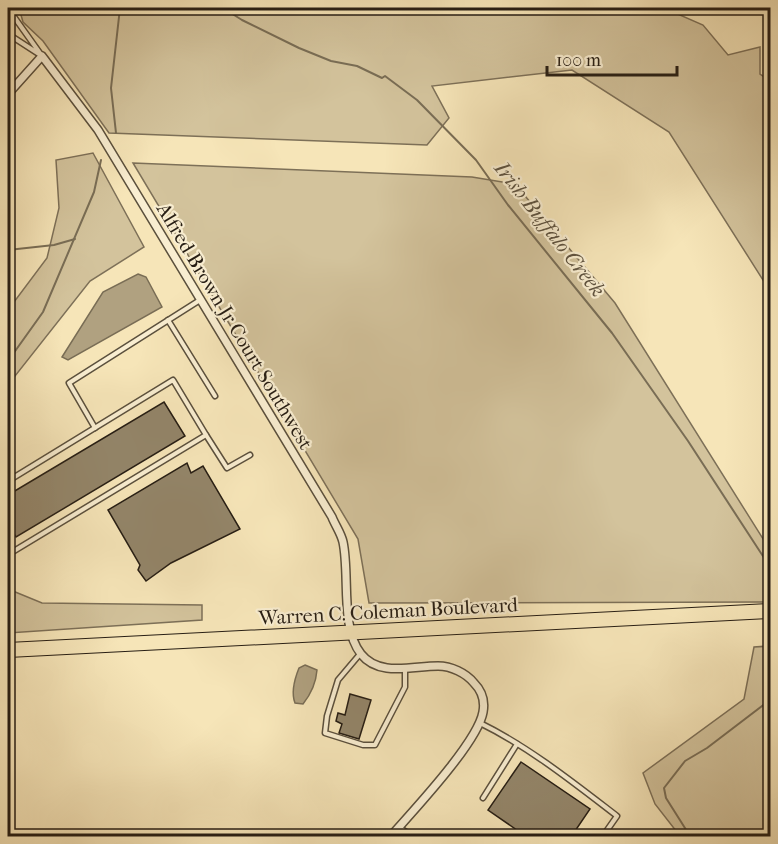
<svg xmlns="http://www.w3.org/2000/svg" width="778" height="844" viewBox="0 0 778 844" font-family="'IM FELL French Canon',serif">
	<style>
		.green { fill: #d3c39c; stroke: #7d7058; stroke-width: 1.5 }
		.water { fill: #b0a180; stroke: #796d55; stroke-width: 1.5 }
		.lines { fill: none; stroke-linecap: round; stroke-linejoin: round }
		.stream { stroke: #796d55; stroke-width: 2 }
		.building { fill: #938569; stroke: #271e14; stroke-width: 1.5 }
		.lane-casing { stroke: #5b503d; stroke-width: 7 }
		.street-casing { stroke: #5b503d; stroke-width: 10 }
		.highway-casing { stroke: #271e14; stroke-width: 16 }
		.lane { stroke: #f9eed1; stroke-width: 4 }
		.street { stroke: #f9eed1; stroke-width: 7 }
		.highway { stroke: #f6e5b8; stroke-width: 14 }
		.labels { text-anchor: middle; stroke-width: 4.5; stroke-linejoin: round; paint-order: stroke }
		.street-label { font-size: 20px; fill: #271e14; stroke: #f9eed1 }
		.water-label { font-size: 21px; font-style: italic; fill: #5e523f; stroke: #f9eed1 }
	</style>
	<rect width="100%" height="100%" fill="#f6e5b8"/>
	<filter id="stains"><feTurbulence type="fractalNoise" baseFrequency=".00333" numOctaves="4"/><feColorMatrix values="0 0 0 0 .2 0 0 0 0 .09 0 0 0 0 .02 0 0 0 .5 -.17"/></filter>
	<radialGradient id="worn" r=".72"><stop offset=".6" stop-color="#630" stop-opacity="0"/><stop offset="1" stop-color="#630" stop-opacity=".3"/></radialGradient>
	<g class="green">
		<path d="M 19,8 L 664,8 L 703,25 L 728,55 L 760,47 L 760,74 L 770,81 L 770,291 L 669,132 L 572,70 L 432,86 L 449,118 L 427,145 L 109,133 L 43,41 L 23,22 Z"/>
		<path d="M 93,153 L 144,247 L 90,281 L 11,381 L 8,389 L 8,310 L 47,258 L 59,208 L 56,160 Z"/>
		<path d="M 133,163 L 472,177 L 515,184 L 615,303 L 770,550 L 770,600 L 768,602 L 369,603 L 358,539 Z"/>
		<path d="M 8,589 L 42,603 L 202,605 L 202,620 L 8,633 Z"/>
		<path d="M 770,646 L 770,836 L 680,836 L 655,804 L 643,773 L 744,699 L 754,647 Z"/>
	</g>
	<g class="water">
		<path d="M 138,274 L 146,277 L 162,307 L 68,360 L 62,357 L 103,292 Z"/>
		<path d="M 305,665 L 317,670 C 316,683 311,694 303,704 L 295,703 C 291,693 295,678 299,668 Z"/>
	</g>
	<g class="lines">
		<g class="stream">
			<path d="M 223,8 L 242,20 L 299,48 L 331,61 L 357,66 L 382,78 L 385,76 L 417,100 L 476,160 L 508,205 L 612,333 L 688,441 L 770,567"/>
			<path d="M 116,133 L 111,88 L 120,8"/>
			<path d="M 8,250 L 54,245 L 75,239"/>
			<path d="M 8,361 L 43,312 L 94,192 L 101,160"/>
			<path d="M 690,836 L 666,798 L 664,788 L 685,761 L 707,748 L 770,700"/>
		</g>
	</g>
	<g class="building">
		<path d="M 164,402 L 185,436 L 16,537 L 8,524 L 8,495 Z"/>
		<path d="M 187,463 L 191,473 L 203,466 L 240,529 L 171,563 L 146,581 L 138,570 L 140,565 L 108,510 Z"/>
		<path d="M 350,694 L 371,700 L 359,739 L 339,733 L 342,724 L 336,721 L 338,713 L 345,715 Z"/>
		<path d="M 521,762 L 590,809 L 571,837 L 527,837 L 488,810 Z"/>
	</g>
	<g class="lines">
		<defs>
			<g id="lane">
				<path d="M 8,23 L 12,14 L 13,8"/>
				<path d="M 8,34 L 42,56 L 12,14"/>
				<path d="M 168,320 L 215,396"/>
				<path d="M 95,428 L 69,383 L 200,300"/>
				<path d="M 206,435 L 227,468 L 250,455"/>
				<path d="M 8,481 L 173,380 L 206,435 L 9,554 L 8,551"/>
				<path d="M 360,654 L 338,680 L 327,716 L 325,733 L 363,745 L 375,745 L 405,687 L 405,669"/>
				<path d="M 480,723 C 529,747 574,783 617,816 L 603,836"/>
				<path d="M 483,798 L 517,744"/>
				<path d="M 400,828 L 412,836"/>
				<path d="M 437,836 L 442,836"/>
			</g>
			<path id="street" d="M 8,94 L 42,56 L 98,130 L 332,517 C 335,525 341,533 343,542 C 350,574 340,628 361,654 C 379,677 412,666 438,666 C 451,666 466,673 474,683 C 482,691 485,701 483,712 C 478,742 413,811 391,836"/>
			<path id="highway" d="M 8,650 L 770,611"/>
		</defs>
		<use href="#lane" class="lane-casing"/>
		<use href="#street" class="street-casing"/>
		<use href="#highway" class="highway-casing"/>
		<use href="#lane" class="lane"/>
		<use href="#street" class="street"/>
		<use href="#highway" class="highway"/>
	</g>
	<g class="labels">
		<g class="street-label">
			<text transform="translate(235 326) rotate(59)" y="7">Alfred Brown Jr Court Southwest</text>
			<text transform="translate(388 611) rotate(-3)" y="7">Warren C. Coleman Boulevard</text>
		</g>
		<g class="water-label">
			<text transform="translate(550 229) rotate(52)" y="7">Irish Buffalo Creek</text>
		</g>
	</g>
	<rect width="778" height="844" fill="none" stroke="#f6e5b8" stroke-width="30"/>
	<rect x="9" y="9" width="760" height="826" fill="none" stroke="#271e14" stroke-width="3"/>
	<rect x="15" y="15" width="748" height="814" fill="none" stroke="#271e14" stroke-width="1.5"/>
	<path d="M547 66v9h130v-9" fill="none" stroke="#271e14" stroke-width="3"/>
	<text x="556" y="66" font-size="18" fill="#271e14" stroke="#f9eed1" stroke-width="4.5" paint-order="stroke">100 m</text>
	<rect width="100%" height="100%" filter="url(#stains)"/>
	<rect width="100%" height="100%" fill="url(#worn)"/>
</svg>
